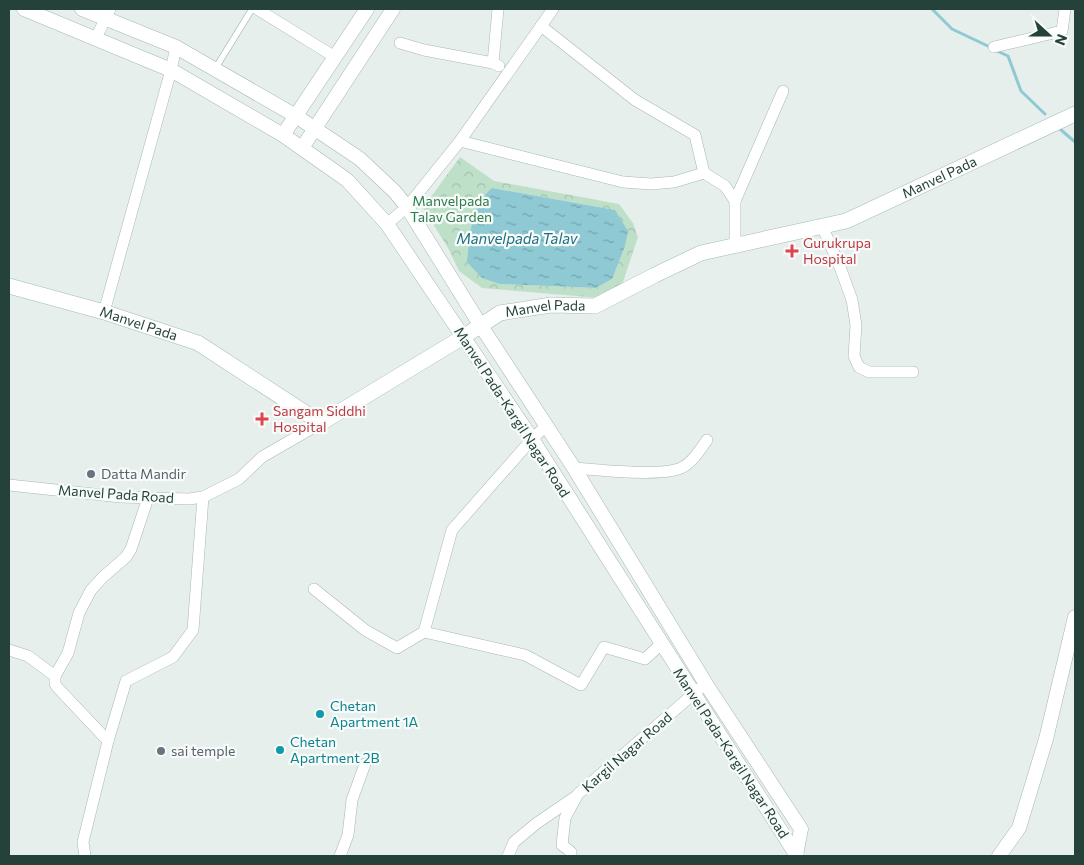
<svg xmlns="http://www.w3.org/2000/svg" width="1084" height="865" viewBox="0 0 1084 865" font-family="Commissioner,sans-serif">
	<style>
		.forest { fill: url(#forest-crowns); fill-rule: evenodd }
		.water { fill: url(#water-ripples) }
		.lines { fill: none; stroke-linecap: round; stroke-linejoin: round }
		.stream { stroke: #8ec9d4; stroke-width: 3 }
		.service-casing { stroke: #a8b8b2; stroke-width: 7 }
		.minor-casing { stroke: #a8b8b2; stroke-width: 12 }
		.tertiary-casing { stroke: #a8b8b2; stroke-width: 15 }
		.secondary-casing { stroke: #a4bbb3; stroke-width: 16 }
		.service { stroke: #fff; stroke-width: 5.5 }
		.minor { stroke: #fff; stroke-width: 11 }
		.tertiary { stroke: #fff; stroke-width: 14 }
		.secondary { stroke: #fff; stroke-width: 15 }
		.health-dot { fill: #e0444e; stroke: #f7fbf9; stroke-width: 2 }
		.worship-dot { fill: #6b7280; stroke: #f7fbf9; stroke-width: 2 }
		.culture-dot { fill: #0f9aa8; stroke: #f7fbf9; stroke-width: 2 }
		.labels { text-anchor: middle; stroke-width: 4.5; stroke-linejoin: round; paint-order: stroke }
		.street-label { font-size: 14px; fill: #24423a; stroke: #f7fbf9 }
		.park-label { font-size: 14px; fill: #2d7a4b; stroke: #f7fbf9 }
		.health-label { font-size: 14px; fill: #be3a42; stroke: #f7fbf9; text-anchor: start }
		.worship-label { font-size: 14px; fill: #5b616d; stroke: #f7fbf9; text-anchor: start }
		.culture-label { font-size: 14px; fill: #0d838f; stroke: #f7fbf9; text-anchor: start }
		.water-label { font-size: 15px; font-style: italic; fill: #1c6f80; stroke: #f7fbf9 }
	</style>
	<defs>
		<pattern id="forest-crowns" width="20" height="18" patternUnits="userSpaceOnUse" patternTransform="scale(1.25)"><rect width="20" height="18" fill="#bfe0c8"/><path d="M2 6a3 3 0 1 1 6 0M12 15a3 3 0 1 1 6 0" fill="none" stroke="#a4c1ad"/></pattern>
		<pattern id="water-ripples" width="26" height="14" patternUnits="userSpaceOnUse" patternTransform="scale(1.25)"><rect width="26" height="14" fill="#8ec9d4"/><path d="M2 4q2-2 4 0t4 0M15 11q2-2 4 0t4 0" fill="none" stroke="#74a5ad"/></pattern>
	</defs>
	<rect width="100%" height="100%" fill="#e6efeb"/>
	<path class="forest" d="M 460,157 L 494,181 L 619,204 L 633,223 L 638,237 L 621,288 L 600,298 L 482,288 L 459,271 L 448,248 L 423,208 ZM 492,188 L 615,210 L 612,279 L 596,288 L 500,284 Z"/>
	<path class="water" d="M 492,188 L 615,210 L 628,231 L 625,246 L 612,279 L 596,288 L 500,284 L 482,278 L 467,262 C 470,236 470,207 492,188 Z"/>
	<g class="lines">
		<g class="stream">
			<path d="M 932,9 L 952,29 L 992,48"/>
			<path d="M 997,51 L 1008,56 L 1021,91 L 1045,114"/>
			<path d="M 1060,129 L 1075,142"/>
		</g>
		<defs>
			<path id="service" d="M 215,69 L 252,9"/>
			<g id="minor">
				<path d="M 257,9 L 335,57"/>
				<path d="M 498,9 L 493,63 L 499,66"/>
				<path d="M 541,26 L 635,100 L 695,135 L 704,173 L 725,186 L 735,201 L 735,245"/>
				<path d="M 96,38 L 110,9"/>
				<path d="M 400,43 L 424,50 L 493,63"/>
				<path d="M 994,47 L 1062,31 L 1065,9"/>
				<path d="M 460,141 L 623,182 L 651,184 L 674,182 L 704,173"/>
				<path d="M 735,201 L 783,91"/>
				<path d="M 387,224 L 407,207 L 460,141 L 553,9"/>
				<path d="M 822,226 L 840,267 L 852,300 L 856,325 L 854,356 L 859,367 L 869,372 L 913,372"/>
				<path d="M 104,312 L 171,70 L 176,47"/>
				<path d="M 574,468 C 598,470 660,477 681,468 C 692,463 700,450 707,440"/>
				<path d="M 9,485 L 121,497 L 189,499 L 203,497 L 239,479 L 262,457 L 321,423"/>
				<path d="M 314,589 L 365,630 L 397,648 L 424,632 L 452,530 L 532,439 L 546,426"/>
				<path d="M 424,632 L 525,655 L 581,685 L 604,647 L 645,659 L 661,644"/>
				<path d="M 9,650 L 28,656 L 55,676"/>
				<path d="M 108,741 L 57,687 L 55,684 L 55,676 L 68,653 L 79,613 L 91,590 L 103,577 L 126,557 L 131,549 L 148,498"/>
				<path d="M 85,856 L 83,842 L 108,741 L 126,681 L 173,657 L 193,630 L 203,497"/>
				<path d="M 340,856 L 348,835 L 352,800 L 365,764"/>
				<path d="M 508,856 L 514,842 L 537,823 L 575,797"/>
				<path d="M 571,856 L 571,852 L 562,845 L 565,818 L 578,794 L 699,689"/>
			</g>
			<g id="tertiary">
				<path d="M 24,9 L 171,70 L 283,135 L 347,180 L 387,224 L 532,439 L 797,856"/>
				<path d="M 82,9 L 176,47 L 296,116 L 360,159 L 395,192 L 407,207 L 481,326 L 574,468 L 706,684 L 801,829 L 796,855"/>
				<path d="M 283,135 L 367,9"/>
				<path d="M 302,148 L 393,9"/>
				<path d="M 999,856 L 1019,828 L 1046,739 L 1075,617"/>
			</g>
			<g id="secondary">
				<path id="s1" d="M 9,286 L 104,312 L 198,343 L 321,423 L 463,337 L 500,313 L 551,305 L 595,306 L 655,275 L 701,253 L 846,221 L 1075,114"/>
			</g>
		</defs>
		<use href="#service" class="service-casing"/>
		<use href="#minor" class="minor-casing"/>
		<use href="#tertiary" class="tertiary-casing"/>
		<use href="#secondary" class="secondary-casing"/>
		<use href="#service" class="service"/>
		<use href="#minor" class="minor"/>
		<use href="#tertiary" class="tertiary"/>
		<use href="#secondary" class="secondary"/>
	</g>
	<g class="health-dot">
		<path d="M789.5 243.5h5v5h5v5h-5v5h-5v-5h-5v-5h5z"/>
		<path d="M259.5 411.5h5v5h5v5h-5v5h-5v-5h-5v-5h5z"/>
	</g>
	<g class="worship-dot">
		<circle cx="91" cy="474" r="5"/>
		<circle cx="161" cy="751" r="5"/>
	</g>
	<g class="culture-dot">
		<circle cx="320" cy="714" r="5"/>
		<circle cx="280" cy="750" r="5"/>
	</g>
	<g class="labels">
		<g class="street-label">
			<text dy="5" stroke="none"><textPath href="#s1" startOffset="1020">Manvel Pada</textPath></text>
			<text dy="5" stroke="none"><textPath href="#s1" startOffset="600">Manvel Pada</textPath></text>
			<text dy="5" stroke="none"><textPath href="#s1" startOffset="135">Manvel Pada</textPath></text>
			<text transform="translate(512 412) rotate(57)" y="5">Manvel Pada-Kargil Nagar Road</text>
			<text transform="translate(116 494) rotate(4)" y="5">Manvel Pada Road</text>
			<text transform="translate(627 752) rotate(-41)" y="5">Kargil Nagar Road</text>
			<text transform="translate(731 753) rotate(57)" y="5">Manvel Pada-Kargil Nagar Road</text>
		</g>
		<g class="park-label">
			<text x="451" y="206">Manvelpada<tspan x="451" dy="16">Talav Garden</tspan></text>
		</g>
		<g class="health-label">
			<text x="803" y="248">Gurukrupa<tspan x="803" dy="16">Hospital</tspan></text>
			<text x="273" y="416">Sangam Siddhi<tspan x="273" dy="16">Hospital</tspan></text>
		</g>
		<g class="worship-label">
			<text x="101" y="479">Datta Mandir</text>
			<text x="171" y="756">sai temple</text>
		</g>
		<g class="culture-label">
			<text x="330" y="711">Chetan<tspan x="330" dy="16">Apartment 1A</tspan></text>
			<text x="290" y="747">Chetan<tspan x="290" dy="16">Apartment 2B</tspan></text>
		</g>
		<g class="water-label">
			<text x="517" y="244">Manvelpada Talav</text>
		</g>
	</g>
	<rect width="1084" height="865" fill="none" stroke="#24423a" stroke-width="20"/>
	<g transform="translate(1049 35) rotate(111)" stroke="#f7fbf9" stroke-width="4" paint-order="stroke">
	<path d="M0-4L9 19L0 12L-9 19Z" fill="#24423a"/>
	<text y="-8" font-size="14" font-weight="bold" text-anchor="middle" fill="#24423a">N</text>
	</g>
</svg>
